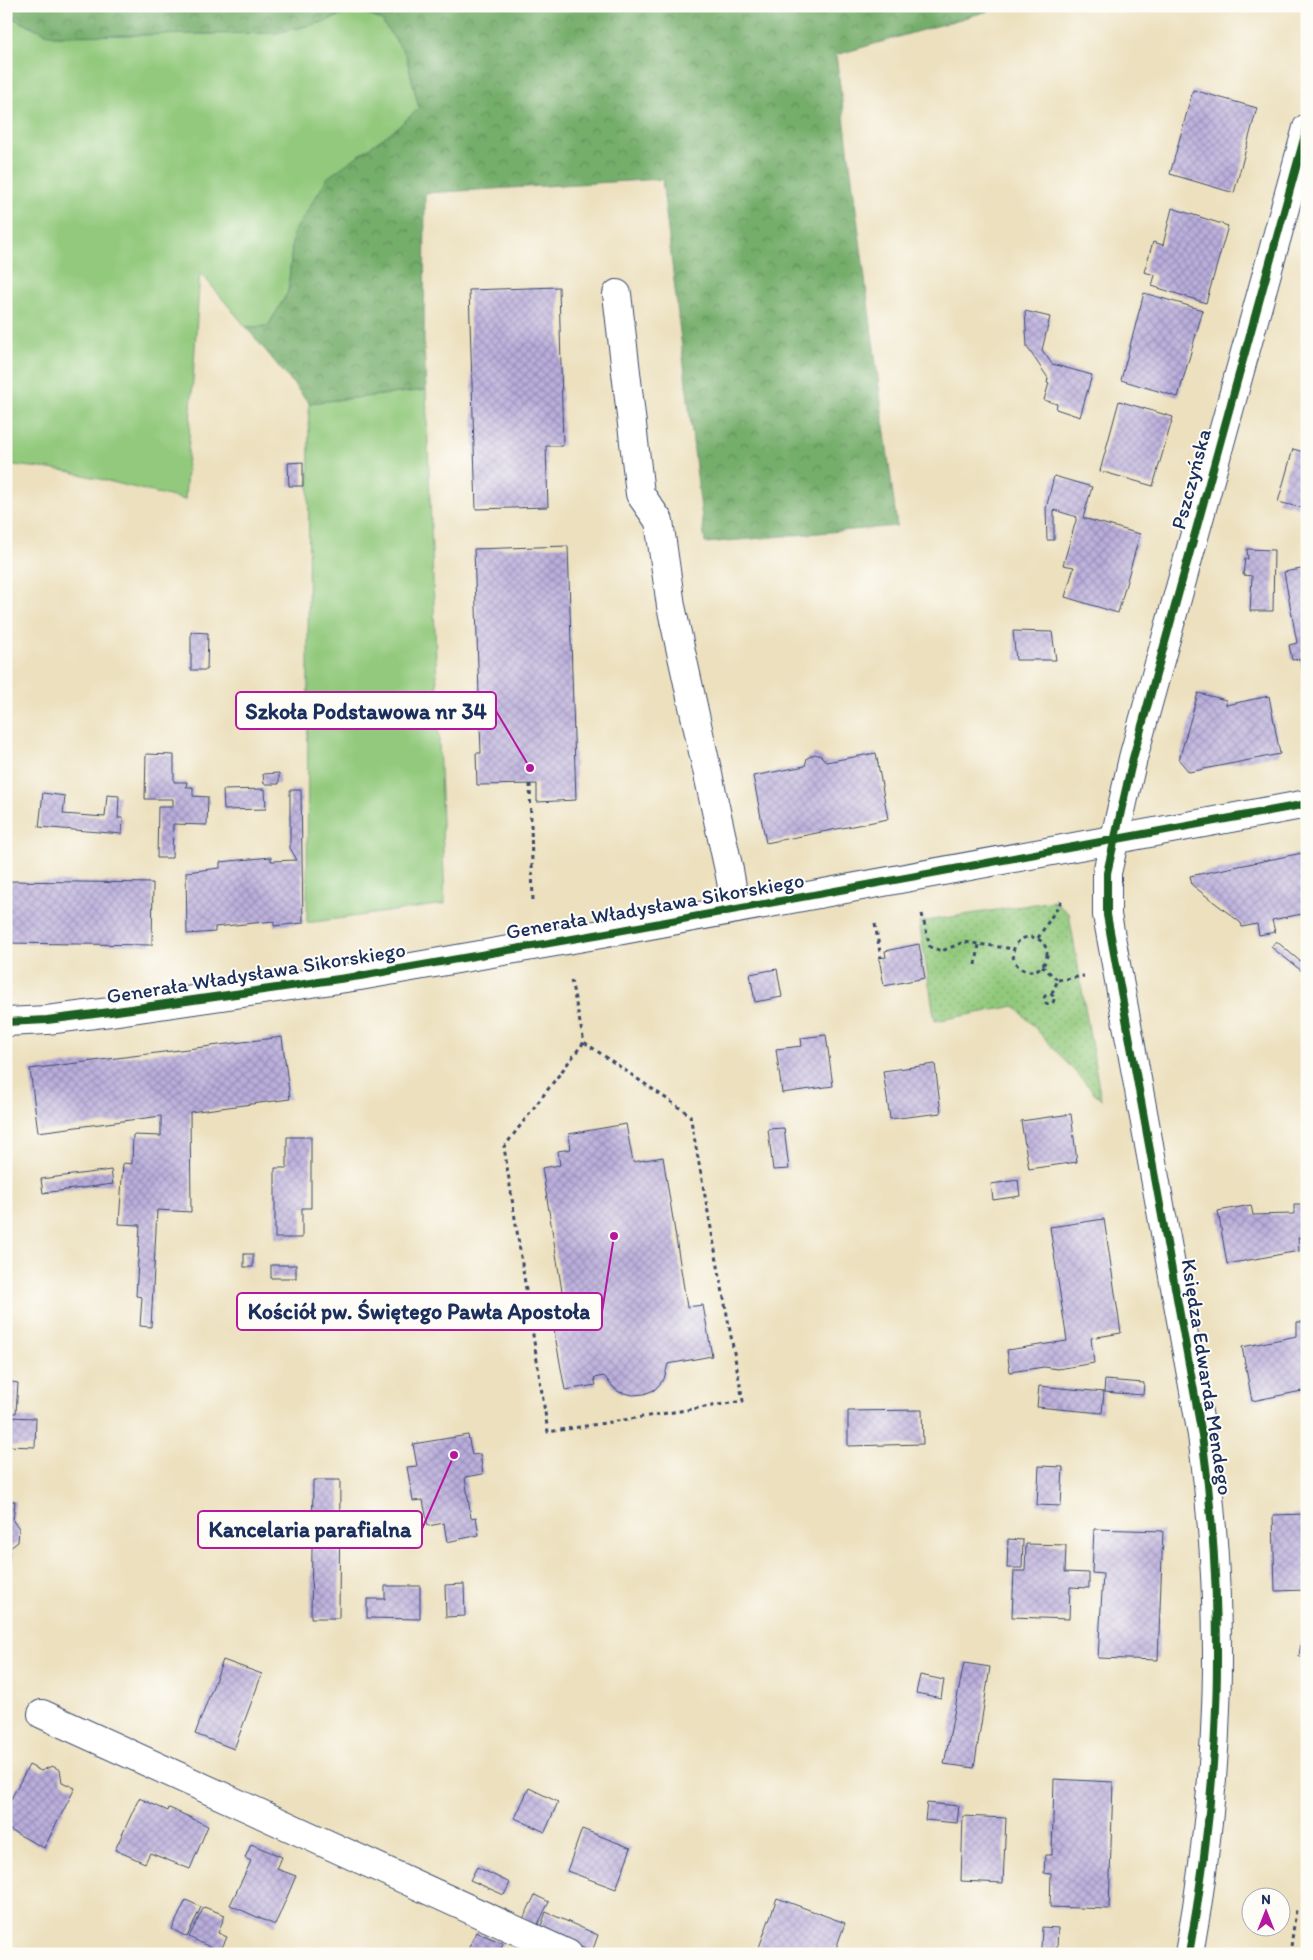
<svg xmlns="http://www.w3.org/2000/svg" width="1313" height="1960" viewBox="0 0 1313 1960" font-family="Itim,sans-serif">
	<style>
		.green { fill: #92c97b; stroke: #567c6c }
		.forest { fill: url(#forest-crowns); stroke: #486e64 }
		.park { fill: url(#park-dots); stroke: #567c6c }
		.building { fill: url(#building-cross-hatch) }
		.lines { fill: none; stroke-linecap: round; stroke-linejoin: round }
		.minor-casing { stroke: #3a4a6c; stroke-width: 30 }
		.path { stroke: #3a4a6c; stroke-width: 3; stroke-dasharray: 4 4; stroke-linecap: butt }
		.minor { stroke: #fff; stroke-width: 28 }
		.cycleway-casing { stroke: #fdfcf7; stroke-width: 11 }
		.cycleway { stroke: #1b5e20; stroke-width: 8 }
		.labels { text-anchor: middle; stroke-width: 4; stroke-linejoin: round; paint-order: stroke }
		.street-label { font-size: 21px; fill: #1b2f5e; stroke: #fdfcf7 }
		.leader { fill: none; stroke: #b5179e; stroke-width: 2 }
		.callout-dot { fill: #b5179e; stroke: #fdfcf7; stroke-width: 2 }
		.callout { fill: #fdfcf7; stroke: #b5179e; stroke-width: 2 }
		.callout-label { font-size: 22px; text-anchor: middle; font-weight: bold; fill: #1b2f5e }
	</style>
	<defs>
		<pattern id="forest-crowns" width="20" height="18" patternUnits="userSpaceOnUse" patternTransform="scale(1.25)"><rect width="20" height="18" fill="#75ad6b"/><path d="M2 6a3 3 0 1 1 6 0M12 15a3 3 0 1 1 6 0" fill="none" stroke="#5f8d5b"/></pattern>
		<pattern id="park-dots" width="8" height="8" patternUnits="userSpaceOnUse" patternTransform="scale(1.25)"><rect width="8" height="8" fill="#92c97b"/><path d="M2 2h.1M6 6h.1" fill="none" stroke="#76a468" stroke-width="1.8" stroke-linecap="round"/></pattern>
		<pattern id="building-cross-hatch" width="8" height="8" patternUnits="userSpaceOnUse" patternTransform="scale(1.25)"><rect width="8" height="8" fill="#baaddb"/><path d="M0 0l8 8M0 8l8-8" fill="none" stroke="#968db5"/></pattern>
	</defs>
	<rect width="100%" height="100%" fill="#fdfcf7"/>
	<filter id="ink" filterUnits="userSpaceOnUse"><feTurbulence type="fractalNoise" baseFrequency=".02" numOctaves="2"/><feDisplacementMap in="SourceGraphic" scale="10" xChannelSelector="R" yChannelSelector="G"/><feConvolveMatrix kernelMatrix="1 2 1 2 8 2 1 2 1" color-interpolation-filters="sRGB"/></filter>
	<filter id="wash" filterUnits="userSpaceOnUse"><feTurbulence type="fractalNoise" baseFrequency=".0096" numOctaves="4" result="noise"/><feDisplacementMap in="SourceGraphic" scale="20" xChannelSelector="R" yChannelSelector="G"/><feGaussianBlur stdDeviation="1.12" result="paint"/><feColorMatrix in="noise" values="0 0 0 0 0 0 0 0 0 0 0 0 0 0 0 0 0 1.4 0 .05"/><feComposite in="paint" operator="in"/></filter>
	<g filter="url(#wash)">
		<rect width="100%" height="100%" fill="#ece0be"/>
		<g class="green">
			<path d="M 6,8 L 14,19 L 53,36 L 276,33 L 324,22 L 355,9 L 381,20 L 406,55 L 419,108 L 293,234 L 288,292 L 268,326 L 246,327 L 200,272 L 185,500 L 67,471 L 6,464 Z"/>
			<path d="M 426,390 L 445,904 L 307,923 L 309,403 Z"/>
		</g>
		<path class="forest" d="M 6,6 L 988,6 L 988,11 L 836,55 L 897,526 L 705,543 L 662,179 L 425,193 L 424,342 L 426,390 L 309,403 L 246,327 L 268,326 L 288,292 L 293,234 L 328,177 L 397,128 L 419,108 L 406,55 L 381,20 L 355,9 L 324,22 L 276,33 L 53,36 L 14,19 Z"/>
		<path class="park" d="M 1054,901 L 1069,914 L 1101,1100 L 1015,1006 L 935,1021 L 919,922 Z"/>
		<g id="blocks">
			<g class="building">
				<path d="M 1193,90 L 1257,108 L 1234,193 L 1170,174 Z"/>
				<path d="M 1172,208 L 1228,226 L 1206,303 L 1152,286 L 1155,275 L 1144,272 L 1153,242 L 1163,245 Z"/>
				<path d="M 559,287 L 563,446 L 546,446 L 548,507 L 476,509 L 469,290 Z"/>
				<path d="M 1144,293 L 1203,310 L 1178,397 L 1121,380 Z"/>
				<path d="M 1025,311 L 1050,317 L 1042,350 L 1052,364 L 1092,375 L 1080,417 L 1056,409 L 1057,404 L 1044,400 L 1049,383 L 1047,383 L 1048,378 L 1027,347 Z"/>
				<path d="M 1119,401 L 1173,417 L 1153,486 L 1100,471 Z"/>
				<path d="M 1293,449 L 1307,453 L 1307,509 L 1278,502 Z"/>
				<path d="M 303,462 L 303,486 L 289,486 L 288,463 Z"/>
				<path d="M 1054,476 L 1092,487 L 1083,518 L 1140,534 L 1118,613 L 1065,597 L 1074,567 L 1063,565 L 1077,517 L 1054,510 L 1054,540 L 1047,540 L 1046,509 Z"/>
				<path d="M 568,546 L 576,800 L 537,802 L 537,784 L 477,785 L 476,753 L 481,753 L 474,549 Z"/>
				<path d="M 1247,549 L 1274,550 L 1273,611 L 1250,611 L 1252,576 L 1243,575 L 1245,559 L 1248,559 Z"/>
				<path d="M 1307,568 L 1307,683 L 1305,684 L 1300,659 L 1292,660 L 1289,645 L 1297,643 L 1284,572 Z"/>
				<path d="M 1013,631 L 1052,632 L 1056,660 L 1016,660 Z"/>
				<path d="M 191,632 L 208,633 L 207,670 L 191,670 Z"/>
				<path d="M 1198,693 L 1226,700 L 1226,705 L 1269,696 L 1280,754 L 1189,772 L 1179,760 Z"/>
				<path d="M 876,753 L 888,819 L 766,843 L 753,776 L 805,766 L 807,758 L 815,754 L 821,756 L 826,762 Z"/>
				<path d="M 146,754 L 174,755 L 174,782 L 187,782 L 186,787 L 193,787 L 193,796 L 208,797 L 207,825 L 173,824 L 172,858 L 157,858 L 158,807 L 173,807 L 173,799 L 145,799 Z"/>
				<path d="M 279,773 L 279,784 L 264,784 L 263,774 Z"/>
				<path d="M 265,789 L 266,809 L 224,810 L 223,790 Z"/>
				<path d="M 290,790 L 301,790 L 303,923 L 274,926 L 274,921 L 215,927 L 215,932 L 187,934 L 186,872 L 220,868 L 220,862 L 271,857 L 271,861 L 297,860 L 290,848 Z"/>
				<path d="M 43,793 L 65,796 L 63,814 L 105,817 L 107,795 L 119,796 L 118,818 L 123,818 L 122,834 L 39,827 Z"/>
				<path d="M 1307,852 L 1307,913 L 1272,920 L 1275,932 L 1259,935 L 1257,924 L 1242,927 L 1241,923 L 1192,885 L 1190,876 Z"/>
				<path d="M 6,881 L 153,883 L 152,945 L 6,943 Z"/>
				<path d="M 1276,941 L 1307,967 L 1307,975 L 1271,947 Z"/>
				<path d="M 919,944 L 925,978 L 884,986 L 879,958 L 886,957 L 885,951 Z"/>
				<path d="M 777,969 L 782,997 L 755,1002 L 750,974 Z"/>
				<path d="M 826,1035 L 833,1086 L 782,1093 L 776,1049 L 802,1046 L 801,1038 Z"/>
				<path d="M 282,1037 L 290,1099 L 190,1112 L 191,1212 L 157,1210 L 151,1327 L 140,1326 L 142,1297 L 136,1296 L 140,1225 L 119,1224 L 123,1163 L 132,1164 L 133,1135 L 161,1136 L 161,1116 L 38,1132 L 30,1069 Z"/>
				<path d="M 935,1064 L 941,1113 L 890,1119 L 883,1071 Z"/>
				<path d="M 1071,1114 L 1077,1162 L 1029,1169 L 1021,1121 Z"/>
				<path d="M 626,1124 L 633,1162 L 663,1157 L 687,1307 L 703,1305 L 712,1356 L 668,1364 L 664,1379 L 659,1385 L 654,1390 L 644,1394 L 633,1395 L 619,1392 L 613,1387 L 604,1376 L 594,1378 L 596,1385 L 565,1390 L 554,1330 L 568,1328 L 542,1168 L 560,1165 L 558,1151 L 571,1149 L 569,1134 Z"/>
				<path d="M 784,1128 L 789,1169 L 773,1170 L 768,1129 Z"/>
				<path d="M 287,1137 L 311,1137 L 311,1208 L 302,1208 L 302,1238 L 275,1238 L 275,1168 L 287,1168 Z"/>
				<path d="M 111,1170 L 113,1184 L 43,1193 L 41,1179 Z"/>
				<path d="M 1018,1180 L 1020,1196 L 993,1200 L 991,1184 Z"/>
				<path d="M 1251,1205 L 1253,1215 L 1294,1214 L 1294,1205 L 1307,1205 L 1307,1238 L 1298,1238 L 1299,1251 L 1227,1264 L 1218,1211 Z"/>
				<path d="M 1104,1219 L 1121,1333 L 1091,1338 L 1094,1363 L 1058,1369 L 1044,1367 L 1010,1372 L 1007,1350 L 1067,1341 L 1050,1227 Z"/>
				<rect x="244" y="1254" width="9" height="13"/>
				<rect x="271" y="1265" width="25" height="13"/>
				<path d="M 1297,1322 L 1307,1322 L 1307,1378 L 1305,1378 L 1307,1390 L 1252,1401 L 1242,1347 L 1297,1336 Z"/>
				<path d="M 1105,1380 L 1144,1383 L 1143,1395 L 1104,1392 L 1102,1413 L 1037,1407 L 1039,1386 L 1104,1392 Z"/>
				<path d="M 6,1381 L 18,1383 L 16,1413 L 6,1413 Z"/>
				<path d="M 922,1410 L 923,1444 L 848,1446 L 848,1411 Z"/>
				<path d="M 6,1417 L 36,1418 L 35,1447 L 6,1446 Z"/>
				<path d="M 468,1435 L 472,1455 L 480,1454 L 483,1474 L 465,1477 L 471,1518 L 476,1517 L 479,1535 L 447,1542 L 444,1523 L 428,1526 L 423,1500 L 413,1501 L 407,1467 L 417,1466 L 413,1444 Z"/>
				<path d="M 1039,1466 L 1063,1467 L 1061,1506 L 1037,1505 Z"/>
				<path d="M 313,1480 L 340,1480 L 339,1618 L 311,1618 Z"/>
				<path d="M 6,1501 L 15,1501 L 13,1521 L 19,1528 L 18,1542 L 10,1548 L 8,1573 Z"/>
				<path d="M 1307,1514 L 1307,1590 L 1275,1591 L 1273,1515 Z"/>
				<path d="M 1094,1529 L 1163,1531 L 1158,1660 L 1098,1658 L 1103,1574 L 1092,1573 Z"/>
				<path d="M 1008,1539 L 1023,1540 L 1022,1568 L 1007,1568 Z"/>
				<path d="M 1026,1544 L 1066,1545 L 1065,1572 L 1089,1573 L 1089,1588 L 1070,1587 L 1069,1619 L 1012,1617 L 1014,1571 L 1025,1571 Z"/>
				<path d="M 464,1584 L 465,1616 L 446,1617 L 445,1585 Z"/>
				<path d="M 385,1586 L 420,1586 L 420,1619 L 367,1618 L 367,1599 L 385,1599 Z"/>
				<path d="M 1306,1612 L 1307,1612 L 1307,1657 L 1299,1656 Z"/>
				<path d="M 223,1660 L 262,1674 L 234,1749 L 195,1734 Z"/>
				<path d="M 964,1663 L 990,1667 L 974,1768 L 944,1764 Z"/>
				<path d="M 920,1675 L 944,1680 L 941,1698 L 916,1693 Z"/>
				<path d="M 29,1765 L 41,1771 L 52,1766 L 60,1770 L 62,1782 L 75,1788 L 44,1848 L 6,1828 L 6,1808 Z"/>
				<path d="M 1054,1779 L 1113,1782 L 1109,1909 L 1050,1907 L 1051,1874 L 1044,1873 L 1045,1855 L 1052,1855 Z"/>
				<path d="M 529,1788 L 558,1802 L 545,1832 L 515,1818 Z"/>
				<path d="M 139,1798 L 168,1811 L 169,1808 L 174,1810 L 208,1826 L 190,1869 L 150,1853 L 145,1863 L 115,1850 Z"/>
				<path d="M 927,1803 L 959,1806 L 957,1823 L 925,1820 Z"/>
				<path d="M 963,1816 L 1006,1818 L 1003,1883 L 961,1881 Z"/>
				<path d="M 582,1829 L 631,1848 L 616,1889 L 567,1871 Z"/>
				<path d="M 251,1844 L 282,1857 L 277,1869 L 296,1876 L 275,1925 L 230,1905 L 251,1861 L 245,1858 Z"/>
				<path d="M 477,1867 L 510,1883 L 504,1895 L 470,1880 Z"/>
				<path d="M 535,1895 L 549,1902 L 537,1926 L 523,1919 Z"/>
				<path d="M 777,1898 L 845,1923 L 834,1954 L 757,1953 Z"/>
				<path d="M 186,1900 L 201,1907 L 187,1937 L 172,1929 Z"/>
				<path d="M 204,1907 L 225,1915 L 218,1933 L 227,1937 L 220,1952 L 189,1937 Z"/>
				<path d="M 546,1912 L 598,1935 L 592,1952 L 540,1928 Z"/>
				<path d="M 1042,1927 L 1058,1928 L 1057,1949 L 1041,1949 Z"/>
				<path d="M 476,1932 L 503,1943 L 498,1954 L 466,1954 Z"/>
			</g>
		</g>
	</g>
	<g filter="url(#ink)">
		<use href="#blocks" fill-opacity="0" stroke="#3a4a6c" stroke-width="1"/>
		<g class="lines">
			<defs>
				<g id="minor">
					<path d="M 617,294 L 640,494 L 659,521 L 671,606 L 729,870 L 736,909"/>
					<path d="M 6,1022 L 47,1020 L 110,1012 L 360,976 L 601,934 L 1307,804"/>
					<path d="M 42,1714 L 568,1954"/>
					<path d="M 1189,1954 C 1221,1778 1226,1612 1202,1435 L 1107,915 L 1107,873 L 1133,758 L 1307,128"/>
				</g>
			</defs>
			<use href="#minor" class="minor-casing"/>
			<g class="path">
				<path d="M 530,784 L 533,903"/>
				<path d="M 922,914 L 930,947 L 942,951 L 964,942 L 1014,949"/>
				<path d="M 875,924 L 881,958"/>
				<circle cx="1030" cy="954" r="17"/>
				<path d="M 1038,938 L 1062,900"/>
				<path d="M 976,965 L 979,944"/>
				<path d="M 1042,966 L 1058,980 L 1051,995"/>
				<path d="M 571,980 L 584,1042 L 690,1115 L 743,1401 L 548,1432 L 504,1147 L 584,1042"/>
				<path d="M 1058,980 L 1084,976"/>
				<circle cx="1049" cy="999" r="5"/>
				<path d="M 1290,1954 L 1296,1910"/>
			</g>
			<use href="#minor" class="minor"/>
			<defs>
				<g id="cycleway">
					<path d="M 6,1022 L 47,1020 L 110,1012 L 360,976 L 601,934 L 1307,804"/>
					<path d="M 1189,1954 C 1221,1778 1226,1612 1202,1435 L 1107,915 L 1107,873 L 1133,758 L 1307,128"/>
				</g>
			</defs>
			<use href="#cycleway" class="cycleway-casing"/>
			<use href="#cycleway" class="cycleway"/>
		</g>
	</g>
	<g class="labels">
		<g class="street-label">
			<text transform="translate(1191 479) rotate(-75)" y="7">Pszczyńska</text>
			<text transform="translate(655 906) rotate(-10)" y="7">Generała Władysława Sikorskiego</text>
			<text transform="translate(256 973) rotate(-9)" y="7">Generała Władysława Sikorskiego</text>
			<text transform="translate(1207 1377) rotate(81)" y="7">Księdza Edwarda Mendego</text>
		</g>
	</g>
	<path class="leader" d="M530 768L496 711M614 1236L602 1312M454 1455L422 1529"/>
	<g class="callout-dot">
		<circle cx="530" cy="768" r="5"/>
		<circle cx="614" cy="1236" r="5"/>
		<circle cx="454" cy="1455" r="5"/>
	</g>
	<g class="callout">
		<rect x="236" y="692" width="260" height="37" rx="5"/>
		<rect x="237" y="1293" width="365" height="37" rx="5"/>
		<rect x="198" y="1511" width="224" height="37" rx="5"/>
	</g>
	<g class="callout-label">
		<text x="366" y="719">Szkoła Podstawowa nr 34</text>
		<text x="419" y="1319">Kościół pw. Świętego Pawła Apostoła</text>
		<text x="310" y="1537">Kancelaria parafialna</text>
	</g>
	<rect width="1313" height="1960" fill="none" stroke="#fdfcf7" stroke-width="25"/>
	<g transform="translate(1266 1912)"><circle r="24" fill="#fdfcf7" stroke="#a3aaba"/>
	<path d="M0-4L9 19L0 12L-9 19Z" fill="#b5179e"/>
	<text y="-8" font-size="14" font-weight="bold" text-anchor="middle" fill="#1b2f5e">N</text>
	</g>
</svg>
